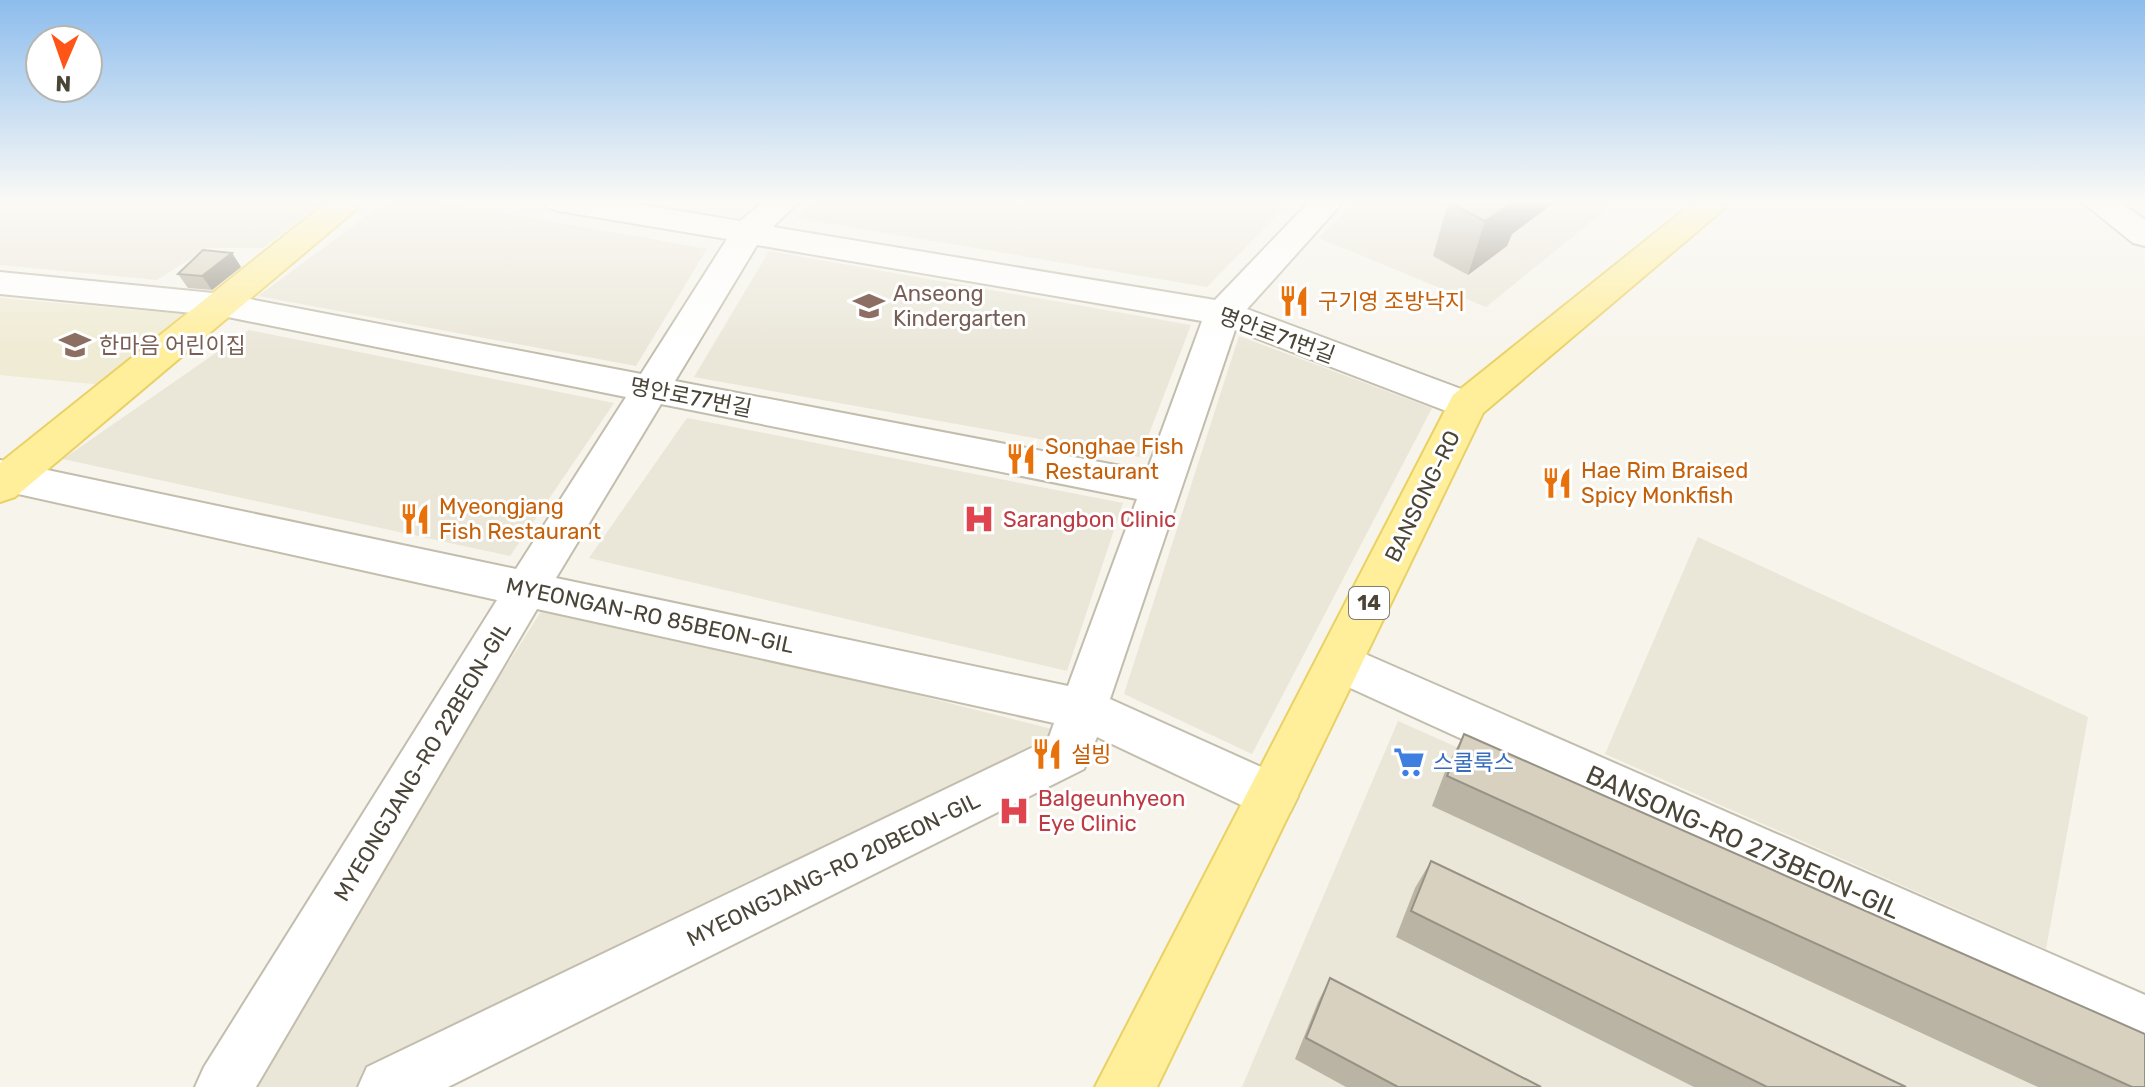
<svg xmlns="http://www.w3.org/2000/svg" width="2145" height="1087" viewBox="0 0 2145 1087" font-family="Rubik,'Noto Sans KR',sans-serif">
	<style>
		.residential { fill: #eae6d8 }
		.education { fill: #efebd4 }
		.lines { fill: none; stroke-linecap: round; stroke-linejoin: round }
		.minor-casing { stroke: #c2bdac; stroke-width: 4 }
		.major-casing { stroke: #ead165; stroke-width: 4 }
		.minor { fill: #fff; fill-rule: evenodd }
		.major { fill: #ffee9a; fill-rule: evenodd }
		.wall { fill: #bab4a4 }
		.shaded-wall { fill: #979286 }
		.building { fill: #d8d1bf; stroke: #979286; stroke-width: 2 }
		.labels { text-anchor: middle; stroke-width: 6; stroke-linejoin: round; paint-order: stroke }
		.shield { fill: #fff; stroke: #817d74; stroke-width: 2 }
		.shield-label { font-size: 20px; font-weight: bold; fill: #4b4538 }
		.education-label { font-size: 22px; fill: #785e54; stroke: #fff; text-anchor: start }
		.food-label { font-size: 22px; fill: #c56008; stroke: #fff; text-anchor: start }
		.street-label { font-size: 22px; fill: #4b4538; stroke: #fff }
		.health-label { font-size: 22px; fill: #be3a42; stroke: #fff; text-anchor: start }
		.shop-label { font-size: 22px; fill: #366cbe; stroke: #fff; text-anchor: start }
		.near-street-label { font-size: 26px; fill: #4b4538; stroke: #fff }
	</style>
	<rect width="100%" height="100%" fill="#f6f4eb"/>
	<g class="residential">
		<path d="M 0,201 L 325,201 L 263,248 L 207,248 L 157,280 L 0,265 Z"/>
		<path d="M 387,201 L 438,201 L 707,249 L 636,366 L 258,296 Z"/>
		<path d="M 815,201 L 1291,201 L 1207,287 L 796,218 Z"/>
		<path d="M 1354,201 L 1617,201 L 1486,307 L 1319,238 Z"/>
		<path d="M 769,251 L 1191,325 L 1140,457 L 694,377 Z"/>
		<path d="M 249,330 L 614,403 L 510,556 L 63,459 Z"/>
		<path d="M 1239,336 L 1432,408 L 1252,754 L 1124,694 Z"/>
		<path d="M 687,418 L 1123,503 L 1067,671 L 589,558 Z"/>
		<path d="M 1698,537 L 2088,717 L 2046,949 L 1605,754 Z"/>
		<path d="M 547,602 L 1096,740 L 364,1087 L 239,1087 Z"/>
		<path d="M 1398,721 L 2145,1053 L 2145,1087 L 1242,1087 Z"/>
	</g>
	<path class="education" d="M 0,298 L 184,314 L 104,385 L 0,375 Z"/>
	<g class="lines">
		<defs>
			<g id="minor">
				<path d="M 543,201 L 618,201 L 740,221 L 764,201 L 799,201 L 773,227 L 1215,300 L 1310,201 L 1344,201 L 1247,309 L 1480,396 L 1486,405 L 1480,414 L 1467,418 L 1454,414 L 1235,330 L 1110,699 L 1290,780 L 1298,796 L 1290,812 L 1273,819 L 1256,812 L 1097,737 L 1084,769 L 448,1087 L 358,1087 L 367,1067 L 1048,740 L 1054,723 L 537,609 L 256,1087 L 195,1087 L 204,1067 L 497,600 L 0,490 L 0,460 L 516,569 L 626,397 L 223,316 L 0,294 L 0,272 L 223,294 L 641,374 L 727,239 L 559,211 L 548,208 ZM 757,245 L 1202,321 L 1147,471 L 675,381 ZM 661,404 L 1137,499 L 1068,686 L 556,578 Z"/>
				<path d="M 2081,201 L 2118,201 L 2145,220 L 2145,246 L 2133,243 Z"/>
				<path d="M 1340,643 L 2145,995 L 2145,1051 L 1324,676 L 1317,662 L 1324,648 Z"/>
			</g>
			<g id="major">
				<path d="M 328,201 L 366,201 L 15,497 L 0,502 L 0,463 Z"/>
				<path d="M 1695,201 L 1733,201 L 1483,413 L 1157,1087 L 1095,1087 L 1453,395 Z"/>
			</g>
		</defs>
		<use href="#minor" class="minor-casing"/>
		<use href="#major" class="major-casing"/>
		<use href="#minor" class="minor"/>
		<use href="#major" class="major"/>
	</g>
	<g class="wall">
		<path d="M 1450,201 L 1556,201 L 1512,234 L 1507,246 L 1468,275 L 1433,256 L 1448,202 Z"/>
		<path d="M 232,253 L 241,267 L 212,290 L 188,288 L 178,274 Z"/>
		<path d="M 1464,734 L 2145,1087 L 2038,1087 L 1432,806 L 1448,764 Z"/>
		<path d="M 1431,861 L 1906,1087 L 1694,1087 L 1396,937 L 1415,888 Z"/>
		<path d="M 1330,978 L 1541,1087 L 1346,1087 L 1295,1059 L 1318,1002 Z"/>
	</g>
	<g class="shaded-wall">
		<path d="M 1514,201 L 1556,201 L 1512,234 L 1507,246 L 1468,275 L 1485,221 Z"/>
		<path d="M 232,253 L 241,267 L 212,290 L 202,276 Z"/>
	</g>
	<g class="building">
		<path d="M 1450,201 L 1514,201 L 1485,221 L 1448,202 Z"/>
		<path d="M 203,250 L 232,253 L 202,276 L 178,274 Z"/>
		<path d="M 1464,734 L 2145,1034 L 2145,1087 L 2132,1087 L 1447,776 Z"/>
		<path d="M 1431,861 L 1906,1087 L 1767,1087 L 1411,911 Z"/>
		<path d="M 1330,978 L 1541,1087 L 1398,1087 L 1306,1038 Z"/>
	</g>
	<linearGradient id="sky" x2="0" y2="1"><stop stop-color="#8dbded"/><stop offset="0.57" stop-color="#fbfaf6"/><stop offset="1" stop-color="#fbfaf6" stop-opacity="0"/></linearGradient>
	<rect width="2145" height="353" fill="url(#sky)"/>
	<defs>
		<symbol id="restaurant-bare" viewBox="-9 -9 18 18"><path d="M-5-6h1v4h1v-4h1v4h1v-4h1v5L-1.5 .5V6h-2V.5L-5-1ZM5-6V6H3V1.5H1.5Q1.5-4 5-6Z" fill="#e8710a" stroke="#fff" stroke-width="2.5" paint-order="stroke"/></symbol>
		<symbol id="school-bare" viewBox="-9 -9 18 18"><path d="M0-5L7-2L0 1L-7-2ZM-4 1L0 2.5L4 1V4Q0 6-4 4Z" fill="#8d6e63" stroke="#fff" stroke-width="2.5" paint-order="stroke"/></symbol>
		<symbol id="hospital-bare" viewBox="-9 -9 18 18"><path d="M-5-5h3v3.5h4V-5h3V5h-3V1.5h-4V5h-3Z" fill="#e0444e" stroke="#fff" stroke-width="2.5" paint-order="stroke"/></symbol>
		<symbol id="supermarket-bare" viewBox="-9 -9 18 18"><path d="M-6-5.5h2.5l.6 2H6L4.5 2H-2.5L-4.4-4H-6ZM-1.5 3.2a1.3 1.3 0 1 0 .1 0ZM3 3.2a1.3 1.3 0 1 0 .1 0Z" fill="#3f7fe0" stroke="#fff" stroke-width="2.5" paint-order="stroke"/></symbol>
	</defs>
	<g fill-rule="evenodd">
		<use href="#restaurant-bare" x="1272" y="279" width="44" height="44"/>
		<use href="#school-bare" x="847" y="284" width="44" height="44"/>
		<use href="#school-bare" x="53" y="323" width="44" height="44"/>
		<use href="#restaurant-bare" x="999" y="437" width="44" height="44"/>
		<use href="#restaurant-bare" x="1535" y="461" width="44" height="44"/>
		<use href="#restaurant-bare" x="393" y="497" width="44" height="44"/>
		<use href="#hospital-bare" x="957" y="497" width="44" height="44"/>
		<use href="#restaurant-bare" x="1025" y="732" width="44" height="44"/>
		<use href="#supermarket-bare" x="1387" y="740" width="44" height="44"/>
		<use href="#hospital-bare" x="992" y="789" width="44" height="44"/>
	</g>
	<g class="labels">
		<rect class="shield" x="1349" y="587" width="40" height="32" rx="6"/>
		<g class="shield-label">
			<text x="1369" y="610">14</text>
		</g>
		<g class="education-label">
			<text x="893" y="301">Anseong<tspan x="893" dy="25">Kindergarten</tspan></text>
			<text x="99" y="353">한마음 어린이집</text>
		</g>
		<g class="food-label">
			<text x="1318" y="309">구기영 조방낙지</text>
			<text x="1045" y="454">Songhae Fish<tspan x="1045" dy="25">Restaurant</tspan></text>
			<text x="1581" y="478">Hae Rim Braised<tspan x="1581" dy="25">Spicy Monkfish</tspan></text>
			<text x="439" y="514">Myeongjang<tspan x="439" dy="25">Fish Restaurant</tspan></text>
			<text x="1071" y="762">설빙</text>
		</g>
		<g class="street-label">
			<text transform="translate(1277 335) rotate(20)" y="8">명안로71번길</text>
			<text transform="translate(691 397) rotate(11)" y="8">명안로77번길</text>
			<text transform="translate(1422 496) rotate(-64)" y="8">BANSONG-RO</text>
			<text transform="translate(650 615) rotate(12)" y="8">MYEONGAN-RO 85BEON-GIL</text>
			<text transform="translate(422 761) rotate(-59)" y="8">MYEONGJANG-RO 22BEON-GIL</text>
			<text transform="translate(833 869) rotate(-26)" y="8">MYEONGJANG-RO 20BEON-GIL</text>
		</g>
		<g class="health-label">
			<text x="1003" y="527">Sarangbon Clinic</text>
			<text x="1038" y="806">Balgeunhyeon<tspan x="1038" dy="25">Eye Clinic</tspan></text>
		</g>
		<g class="shop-label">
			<text x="1433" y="770">스쿨룩스</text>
		</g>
		<g class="near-street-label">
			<text transform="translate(1743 842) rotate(24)" y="9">BANSONG-RO 273BEON-GIL</text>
		</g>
	</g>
	<g transform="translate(64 64) rotate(182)"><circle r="38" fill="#ffffff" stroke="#b7b5af" stroke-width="2"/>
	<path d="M0-6L14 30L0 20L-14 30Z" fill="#ff5618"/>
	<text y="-12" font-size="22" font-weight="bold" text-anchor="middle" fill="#4b4538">N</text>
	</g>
</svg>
